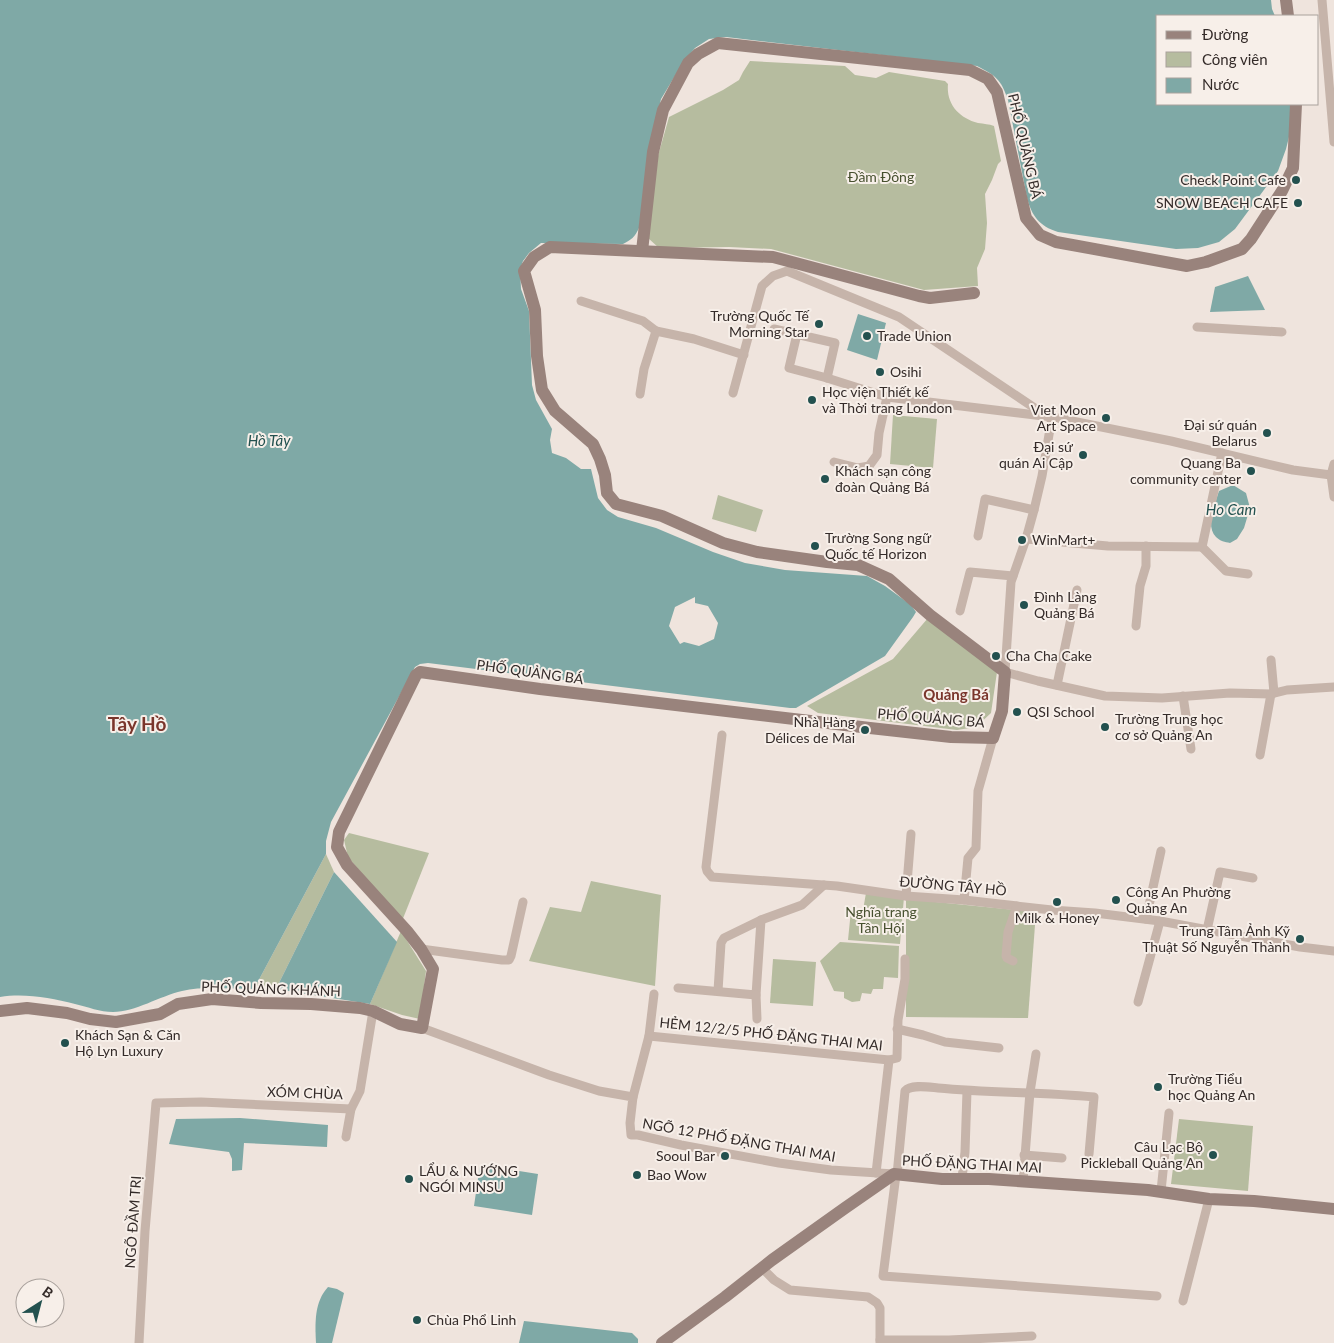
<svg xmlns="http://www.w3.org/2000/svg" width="1334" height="1343" viewBox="0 0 1334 1343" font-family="Lato,sans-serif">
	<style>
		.green { fill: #b6bc9f }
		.water { fill: #7fa9a6 }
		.pier { fill: #efe4dd }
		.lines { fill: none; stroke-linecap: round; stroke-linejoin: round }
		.street { stroke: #c6b4aa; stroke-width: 9 }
		.secondary { stroke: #99837c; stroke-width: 12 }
		.poi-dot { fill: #23514f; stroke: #f7efe9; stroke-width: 2 }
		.labels { text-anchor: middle; stroke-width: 4; stroke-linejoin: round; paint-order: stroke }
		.street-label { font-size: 14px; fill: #342b29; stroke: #f7efe9 }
		.park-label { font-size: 14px; fill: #47502f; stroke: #f7efe9 }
		.poi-label { font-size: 14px; fill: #342b29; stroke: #f7efe9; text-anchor: start }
		.water-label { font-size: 15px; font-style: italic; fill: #23514f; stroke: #f7efe9 }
		.neighbourhood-label { font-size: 15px; font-weight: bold; fill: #7a352b; stroke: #f7efe9 }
		.district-label { font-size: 19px; font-weight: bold; fill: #7a352b; stroke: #f7efe9 }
	</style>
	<rect width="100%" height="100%" fill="#efe4dd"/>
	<g class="green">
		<path d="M 750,61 L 845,66 L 855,75 L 876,78 L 889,72 L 945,81 L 948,84 C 946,104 959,118 978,123 C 984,124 989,124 994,126 L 1001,161 L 998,164 L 992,180 L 985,194 L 987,223 L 985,249 L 977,268 L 978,286 L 924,290 L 771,249 L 729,247 L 659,248 L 648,238 L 658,156 L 669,117 L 723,90 L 739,80 L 743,72 Z"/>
		<path d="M 893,415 L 937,419 L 933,468 L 890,464 Z"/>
		<path d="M 718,495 L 763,510 L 756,532 L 712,519 Z"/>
		<path d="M 928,618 L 997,672 L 991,713 L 976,727 L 957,730 L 818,713 L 807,706 L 893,659 Z"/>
		<path d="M 349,833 L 429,853 L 402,921 L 348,857 L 344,840 Z"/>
		<path d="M 326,854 L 334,872 L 276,989 L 254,989 Z"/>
		<path d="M 591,881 L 661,895 L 655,986 L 529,961 L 550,907 L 581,912 Z"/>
		<path d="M 866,893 L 904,897 L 900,944 L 848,940 L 851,910 L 863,910 Z"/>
		<path d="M 906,899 L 1036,912 L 1028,1018 L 906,1017 Z"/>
		<path d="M 401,931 L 426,971 L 420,1019 L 402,1015 L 370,1004 Z"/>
		<path d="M 840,942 L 899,946 L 898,978 L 884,977 L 883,989 L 873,989 L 871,994 L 862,993 L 860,1001 L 852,1002 L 844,998 L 844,992 L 834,991 L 820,961 Z"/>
		<path d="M 773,959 L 816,962 L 813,1006 L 770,1003 Z"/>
		<path d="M 1179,1119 L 1253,1126 L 1248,1191 L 1171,1184 Z"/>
	</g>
	<g class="water">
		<path d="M 0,0 L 1271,0 L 1272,9 L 1275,16 L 1158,16 L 1158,104 L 1291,104 L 1293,121 L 1286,149 L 1278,171 L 1235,229 L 1219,242 L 1198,248 L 1176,249 L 1058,232 C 1039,226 1032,216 1027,198 L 1008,100 C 1001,79 996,76 977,66 L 726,37 L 709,39 L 695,48 L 684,61 L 661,99 L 657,118 L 639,228 C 635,237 631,240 623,244 L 541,243 L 529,253 L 523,261 L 520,269 L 521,289 L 529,311 L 532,385 L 536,400 L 552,429 L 550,440 L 552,453 L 566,458 L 581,469 L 591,469 L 598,498 L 607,510 L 618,517 L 656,528 L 713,552 L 745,563 L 785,570 L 867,576 L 885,586 L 911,605 L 916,612 L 913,617 L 885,656 L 796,708 L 790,708 L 428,663 L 420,664 L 415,667 L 331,822 L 326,841 L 326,854 L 254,989 C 232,989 203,986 182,991 C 160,996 135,1012 113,1012 C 100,1012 88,1007 75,1004 C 51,998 25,993 0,997 Z"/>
		<path d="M 1248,276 L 1265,310 L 1210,312 L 1215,287 Z"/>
		<path d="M 858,314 L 886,323 L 877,360 L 847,350 Z"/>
		<path d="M 1233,485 L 1246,493 L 1250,508 L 1244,528 L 1237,539 L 1230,543 C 1225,542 1220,541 1216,537 C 1205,525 1215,504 1219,491 Z"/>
		<path d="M 334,872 L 397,942 L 370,1004 L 276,989 Z"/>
		<path d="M 240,1118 L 328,1125 L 327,1147 L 244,1143 L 242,1170 L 232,1171 L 232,1159 L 229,1152 L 169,1144 L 176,1119 Z"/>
		<path d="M 480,1165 L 538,1174 L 532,1215 L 474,1206 Z"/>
		<path d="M 328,1287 L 337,1289 L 344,1293 L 332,1343 L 316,1343 C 315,1324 314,1302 328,1287 Z"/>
		<path d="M 524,1321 L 632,1333 L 638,1339 L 638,1343 L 519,1343 Z"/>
	</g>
	<path class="pier" d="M 695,597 L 695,603 L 708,606 L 718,623 L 714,639 L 699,646 L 684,642 L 680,644 L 669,626 L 675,607 Z"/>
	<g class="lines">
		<g class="street">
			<path d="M 1322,0 L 1334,142"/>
			<path d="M 581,301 L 643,321 L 656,331"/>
			<path d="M 1197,327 L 1282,332"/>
			<path d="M 774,329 L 835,343 L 827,378"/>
			<path d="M 797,334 L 789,368 L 827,378 L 887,397 L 1052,417 L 1171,441 L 1293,470 L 1331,475"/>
			<path d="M 733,393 L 762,286 L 773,276 L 787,271 L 899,317 L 1045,415"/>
			<path d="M 640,394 L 644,369 L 656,331 L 694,339 L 744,355"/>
			<path d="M 1052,417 L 1042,476 L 1034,510 L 1026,539 L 1011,582 L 1005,672 L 1038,681 L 1105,696 L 1162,698 L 1230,693 L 1271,694 L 1287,690 L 1334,687"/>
			<path d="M 1222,453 L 1202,547 L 1226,571 L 1248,574"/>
			<path d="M 834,462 L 858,468 L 869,466 L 877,455 L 879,433 L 887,397"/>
			<path d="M 1334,464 L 1331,475 L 1334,497"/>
			<path d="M 978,536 L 985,499 L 1034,510"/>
			<path d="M 1026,539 L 1108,546 L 1202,547"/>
			<path d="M 960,611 L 970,572 L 1013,576"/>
			<path d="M 1136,626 L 1140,586 L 1146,566 L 1146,546"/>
			<path d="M 1271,660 L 1274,693"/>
			<path d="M 1057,685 L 1077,590"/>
			<path d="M 1183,696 L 1191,749"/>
			<path d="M 722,735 L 706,867 L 707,871 L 712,877 L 837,886 L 906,896 L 964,900 L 1052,910 L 1095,913 L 1160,921 L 1300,947 L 1334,951"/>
			<path d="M 1260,755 L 1271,694"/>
			<path d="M 906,896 L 911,834"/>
			<path d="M 964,900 L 968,858 L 976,848 L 978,791 L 993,738"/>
			<path d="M 1146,919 L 1161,851"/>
			<path d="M 1207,930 L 1220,872 L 1253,878"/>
			<path d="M 421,949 L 502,960 L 509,960 L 511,956 L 523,902"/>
			<path d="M 1013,961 L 1007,958 L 1006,956 L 1008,932 L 1017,906"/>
			<path d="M 678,988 L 756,995 L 761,920"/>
			<path d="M 718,991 L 721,943 L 724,938 L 761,920 L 802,905 L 824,885"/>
			<path d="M 756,995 L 757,1019"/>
			<path d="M 1138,1002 L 1160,921"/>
			<path d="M 422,1028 L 549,1075 L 599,1091 L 633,1097 L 630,1123 L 631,1135 L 638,1135 L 681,1145 L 779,1163 L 831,1170 L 894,1174"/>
			<path d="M 897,1029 L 923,1035 L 945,1042 L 999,1048"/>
			<path d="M 649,1036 L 889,1060"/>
			<path d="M 633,1097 L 649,1036 L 654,994"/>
			<path d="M 346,1137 L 351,1109 L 360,1091 L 373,1011"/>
			<path d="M 1024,1155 L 1062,1158"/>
			<path d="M 876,1173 L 889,1060 L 897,1058 L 898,1020 L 905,979 L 905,959"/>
			<path d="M 896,1175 L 883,1276 L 1157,1296"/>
			<path d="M 897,1175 L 905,1091 C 911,1084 928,1087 938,1088 C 990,1093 1042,1092 1094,1097 L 1089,1154"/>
			<path d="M 962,1178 L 965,1152 L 967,1091"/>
			<path d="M 1023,1182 L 1030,1092 L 1036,1054"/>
			<path d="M 1161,1191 L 1169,1113"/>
			<path d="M 762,1268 L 774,1280 L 790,1290 L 868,1297 L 877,1303 L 880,1308 L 880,1343"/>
			<path d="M 1183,1301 L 1209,1199"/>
			<path d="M 880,1340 L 949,1340 L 1032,1336"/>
			<path d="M 139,1343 L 145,1231 L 156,1103 L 201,1102 L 351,1109"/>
		</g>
		<g class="secondary">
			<path d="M 1286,0 L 1288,16"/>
			<path d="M 642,251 L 653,152 L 663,110 L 688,63 L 698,54 L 718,43 L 970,70 L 988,79 L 997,92 L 1026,218 L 1040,235 L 1056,242 L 1187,266 L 1206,262 L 1242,249 L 1251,239 L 1282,191 L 1293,168 L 1296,104"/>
			<path d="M 0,1011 L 27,1008 L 67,1013 L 90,1019 L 116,1022 L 160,1014 L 178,1004 L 212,999 L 261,1003 L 311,1004 L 360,1008 L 373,1011 L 400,1024 L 422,1028 L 433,969 L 421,949 L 407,931 L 347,865 L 337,847 L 339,832 L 416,675 L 420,672 L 540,689 L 870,728 L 951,737 L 993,738 L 1002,711 L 1005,672 L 930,615 L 889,579 L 858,565 L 827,562 L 757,552 L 723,543 L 662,516 L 616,504 L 607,493 L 605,475 L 600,459 L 593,444 L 555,411 L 542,390 L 537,356 L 535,310 L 524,271 L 534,257 L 550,247 L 747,256 L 773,257 L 919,296 L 930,298 L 974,293"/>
			<path d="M 662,1343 L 725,1297 L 772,1260 L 845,1208 L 894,1174 L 942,1179 L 989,1179 L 1148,1190 L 1209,1199 L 1254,1201 L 1334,1209"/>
		</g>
	</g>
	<g class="poi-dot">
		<circle cx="1296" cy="180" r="5"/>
		<circle cx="1298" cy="203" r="5"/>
		<circle cx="819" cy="324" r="5"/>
		<circle cx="867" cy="336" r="5"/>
		<circle cx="880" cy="372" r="5"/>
		<circle cx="812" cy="400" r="5"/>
		<circle cx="1106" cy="418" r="5"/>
		<circle cx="1267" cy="433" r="5"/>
		<circle cx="1083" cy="455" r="5"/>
		<circle cx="1251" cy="471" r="5"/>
		<circle cx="825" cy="479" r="5"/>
		<circle cx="1022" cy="540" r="5"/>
		<circle cx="815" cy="546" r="5"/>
		<circle cx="1024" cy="605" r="5"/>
		<circle cx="996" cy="656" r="5"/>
		<circle cx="1017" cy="712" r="5"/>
		<circle cx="1105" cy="727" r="5"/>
		<circle cx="865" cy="730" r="5"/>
		<circle cx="1116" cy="900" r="5"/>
		<circle cx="1057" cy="902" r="5"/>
		<circle cx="1300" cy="939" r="5"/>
		<circle cx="65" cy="1043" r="5"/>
		<circle cx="1158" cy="1087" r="5"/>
		<circle cx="1213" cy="1155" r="5"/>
		<circle cx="725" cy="1156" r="5"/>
		<circle cx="637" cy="1175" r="5"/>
		<circle cx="409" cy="1179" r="5"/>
		<circle cx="417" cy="1320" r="5"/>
	</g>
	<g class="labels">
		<g class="street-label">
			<text transform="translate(1025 146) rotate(77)" y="5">PHỐ QUẢNG BÁ</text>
			<text transform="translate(530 672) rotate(8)" y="5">PHỐ QUẢNG BÁ</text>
			<text transform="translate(931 718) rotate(5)" y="5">PHỐ QUẢNG BÁ</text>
			<text transform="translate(953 886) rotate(5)" y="5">ĐƯỜNG TÂY HỒ</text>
			<text transform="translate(271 989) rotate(2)" y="5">PHỐ QUẢNG KHÁNH</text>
			<text transform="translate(771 1034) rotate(6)" y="5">HẺM 12/2/5 PHỐ ĐẶNG THAI MAI</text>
			<text transform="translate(305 1093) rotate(2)" y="5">XÓM CHÙA</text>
			<text transform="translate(739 1140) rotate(10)" y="5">NGÕ 12 PHỐ ĐẶNG THAI MAI</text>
			<text transform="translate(972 1164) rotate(3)" y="5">PHỐ ĐẶNG THAI MAI</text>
			<text transform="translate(133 1222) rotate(-86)" y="5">NGÕ ĐẦM TRỊ</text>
		</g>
		<g class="park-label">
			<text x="881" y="182">Đầm Đông</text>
			<text x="881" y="917">Nghĩa trang<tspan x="881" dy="16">Tân Hội</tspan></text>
		</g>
		<g class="poi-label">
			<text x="1286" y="185" text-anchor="end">Check Point Cafe</text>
			<text x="1288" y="208" text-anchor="end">SNOW BEACH CAFE</text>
			<text x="809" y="321" text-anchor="end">Trường Quốc Tế<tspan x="809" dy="16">Morning Star</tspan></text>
			<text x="877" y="341">Trade Union</text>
			<text x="890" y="377">Osihi</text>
			<text x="822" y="397">Học viện Thiết kế<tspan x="822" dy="16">và Thời trang London</tspan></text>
			<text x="1096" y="415" text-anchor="end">Viet Moon<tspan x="1096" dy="16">Art Space</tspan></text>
			<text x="1257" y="430" text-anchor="end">Đại sứ quán<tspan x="1257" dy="16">Belarus</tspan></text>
			<text x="1073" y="452" text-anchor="end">Đại sứ<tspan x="1073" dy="16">quán Ai Cập</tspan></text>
			<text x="1241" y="468" text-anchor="end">Quang Ba<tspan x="1241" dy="16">community center</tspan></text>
			<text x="835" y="476">Khách sạn công<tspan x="835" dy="16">đoàn Quảng Bá</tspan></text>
			<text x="825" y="543">Trường Song ngữ<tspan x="825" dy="16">Quốc tế Horizon</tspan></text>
			<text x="1032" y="545">WinMart+</text>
			<text x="1034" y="602">Đình Làng<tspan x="1034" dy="16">Quảng Bá</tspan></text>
			<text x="1006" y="661">Cha Cha Cake</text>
			<text x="1027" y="717">QSI School</text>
			<text x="1115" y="724">Trường Trung học<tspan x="1115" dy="16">cơ sở Quảng An</tspan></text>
			<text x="855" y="727" text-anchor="end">Nhà Hàng<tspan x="855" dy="16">Délices de Mai</tspan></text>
			<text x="1126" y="897">Công An Phường<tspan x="1126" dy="16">Quảng An</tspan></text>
			<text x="1057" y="923" text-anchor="middle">Milk &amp; Honey</text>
			<text x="1290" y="936" text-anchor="end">Trung Tâm Ảnh Kỹ<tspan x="1290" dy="16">Thuật Số Nguyễn Thành</tspan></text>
			<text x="75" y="1040">Khách Sạn &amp; Căn<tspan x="75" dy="16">Hộ Lyn Luxury</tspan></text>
			<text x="1168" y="1084">Trường Tiểu<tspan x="1168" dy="16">học Quảng An</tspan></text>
			<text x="1203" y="1152" text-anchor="end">Câu Lạc Bộ<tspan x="1203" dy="16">Pickleball Quảng An</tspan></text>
			<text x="715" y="1161" text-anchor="end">Sooul Bar</text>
			<text x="419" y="1176">LẨU &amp; NƯỚNG<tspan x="419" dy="16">NGÓI MINSU</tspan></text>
			<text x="647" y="1180">Bao Wow</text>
			<text x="427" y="1325">Chùa Phổ Linh</text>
		</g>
		<g class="water-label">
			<text x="269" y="446">Hồ Tây</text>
			<text x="1231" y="515">Ho Cam</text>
		</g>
		<g class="neighbourhood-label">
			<text x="956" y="700">Quảng Bá</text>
		</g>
		<g class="district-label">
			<text x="137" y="731">Tây Hồ</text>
		</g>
	</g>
	<rect x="1156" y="15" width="162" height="90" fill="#f7efe9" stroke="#a9a19c"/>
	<rect x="1166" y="31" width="25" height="8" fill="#99837c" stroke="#a9a19c"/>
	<text x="1202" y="40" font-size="15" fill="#342b29">Đường</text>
	<rect x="1166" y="52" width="25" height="15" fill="#b6bc9f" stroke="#a9a19c"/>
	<text x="1202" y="65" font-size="15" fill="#342b29">Công viên</text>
	<rect x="1166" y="78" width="25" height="15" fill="#7fa9a6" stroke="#a9a19c"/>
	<text x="1202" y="90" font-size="15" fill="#342b29">Nước</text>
	<g transform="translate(40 1303) rotate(36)"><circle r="24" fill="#f7efe9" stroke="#a9a19c"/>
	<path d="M0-4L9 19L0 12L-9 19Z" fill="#23514f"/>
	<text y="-8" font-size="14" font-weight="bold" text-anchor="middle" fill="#342b29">B</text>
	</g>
</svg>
